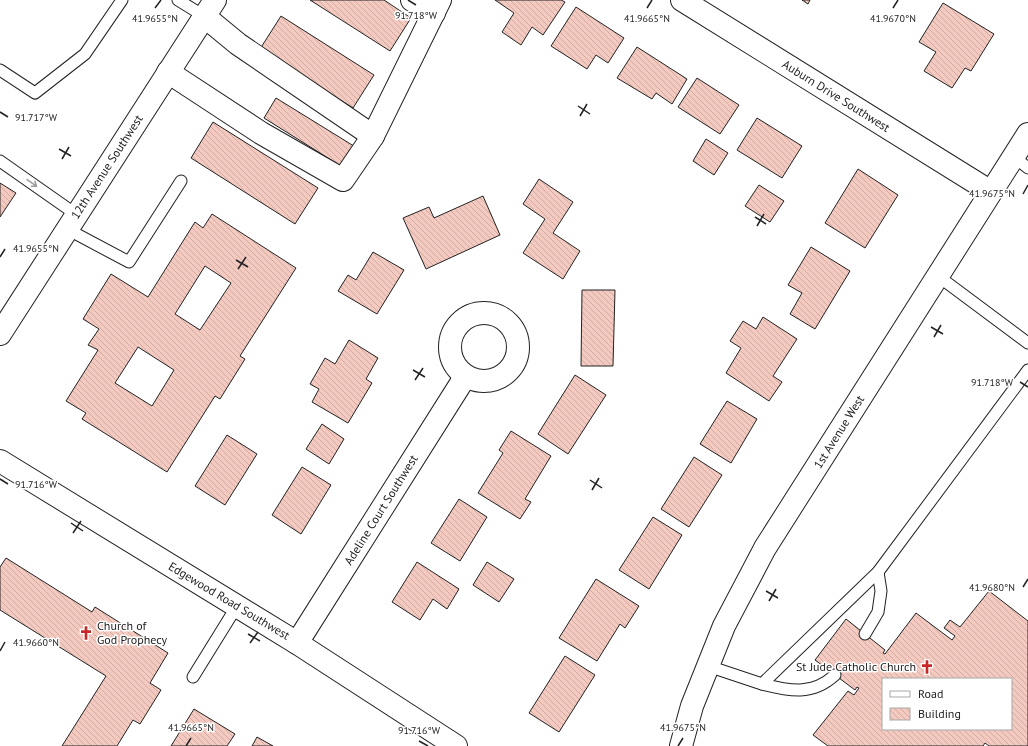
<svg xmlns="http://www.w3.org/2000/svg" width="1028" height="746" viewBox="0 0 1028 746" font-family="'PT Sans',sans-serif">
	<style>
		.building { fill: url(#building-back-hatch); stroke: #222; fill-rule: evenodd }
		.lines { fill: none; stroke-linecap: round; stroke-linejoin: round }
		.service-casing { stroke: #222; stroke-width: 13 }
		.minor-casing { stroke: #222; stroke-width: 24 }
		.tertiary-casing { stroke: #222; stroke-width: 24 }
		.primary-casing { stroke: #222; stroke-width: 24 }
		.service { stroke: #fff; stroke-width: 11 }
		.minor { stroke: #fff; stroke-width: 22 }
		.tertiary { stroke: #fff; stroke-width: 22 }
		.primary { stroke: #fff; stroke-width: 22 }
		.oneway { stroke: #9c9c9c }
		.ticks { fill: none; stroke: #222; stroke-width: 1.5 }
		.labels { text-anchor: middle; stroke-width: 3; stroke-linejoin: round; paint-order: stroke }
		.street-label { font-size: 12px; fill: #222; stroke: #fff }
		.poi-label { font-size: 12px; fill: #222; stroke: #fff; text-anchor: start }
		.ticks-label { font-size: 10px; text-anchor: middle; fill: #222; stroke: #fff; stroke-width: 3; stroke-linejoin: round; paint-order: stroke }
	</style>
	<defs>
		<pattern id="building-back-hatch" width="6" height="6" patternUnits="userSpaceOnUse"><rect width="6" height="6" fill="#f3c9c0"/><path d="M-1 5l2 2M0 0l6 6M5-1l2 2" fill="none" stroke="#d0aca5"/></pattern>
	</defs>
	<rect width="100%" height="100%" fill="#fff"/>
	<g class="building">
		<path d="M 310,0 L 384,0 L 411,18 L 390,51 Z"/>
		<path d="M 495,0 L 561,0 L 565,2 L 543,35 L 532,27 L 521,45 L 502,32 L 514,13 Z"/>
		<path d="M 802,0 L 810,0 L 808,4 Z"/>
		<path d="M 943,3 L 994,34 L 971,71 L 965,68 L 952,88 L 924,71 L 936,52 L 919,42 Z"/>
		<path d="M 576,7 L 624,38 L 608,63 L 596,55 L 587,69 L 551,46 Z"/>
		<path d="M 281,16 L 374,75 L 353,108 L 260,49 Z"/>
		<path d="M 637,47 L 687,79 L 672,104 L 656,93 L 652,99 L 617,78 Z"/>
		<path d="M 697,78 L 739,105 L 720,134 L 678,107 Z"/>
		<path d="M 276,98 L 357,148 L 344,168 L 264,118 Z"/>
		<path d="M 757,118 L 802,146 L 782,178 L 737,150 Z"/>
		<path d="M 213,122 L 318,188 L 295,224 L 191,158 Z"/>
		<path d="M 706,139 L 728,153 L 714,175 L 693,161 Z"/>
		<path d="M 858,169 L 898,195 L 865,248 L 825,223 Z"/>
		<path d="M 539,179 L 573,202 L 553,233 L 580,251 L 563,279 L 523,253 L 545,219 L 523,204 Z"/>
		<path d="M 0,183 L 16,193 L 0,217 Z"/>
		<path d="M 759,185 L 784,201 L 770,222 L 745,206 Z"/>
		<path d="M 483,196 L 500,235 L 426,269 L 403,218 L 429,207 L 434,218 Z"/>
		<path d="M 212,214 L 296,268 L 240,356 L 245,359 L 220,399 L 215,396 L 167,472 L 82,419 L 86,413 L 66,401 L 98,350 L 88,345 L 99,329 L 83,319 L 111,274 L 148,297 L 195,222 L 203,228 ZM 205,266 L 231,283 L 200,330 L 175,314 ZM 138,347 L 174,370 L 152,406 L 115,383 Z"/>
		<path d="M 811,247 L 850,271 L 815,329 L 790,314 L 802,293 L 788,285 Z"/>
		<path d="M 373,252 L 404,270 L 377,314 L 338,291 L 348,275 L 356,280 Z"/>
		<path d="M 582,290 L 615,290 L 613,366 L 581,366 Z"/>
		<path d="M 763,317 L 797,339 L 773,376 L 782,382 L 769,401 L 726,373 L 741,348 L 730,341 L 743,321 L 756,329 Z"/>
		<path d="M 349,340 L 378,358 L 366,379 L 372,383 L 348,423 L 312,402 L 319,389 L 310,384 L 325,358 L 335,364 Z"/>
		<path d="M 575,375 L 606,395 L 568,454 L 538,434 Z"/>
		<path d="M 727,401 L 757,419 L 731,463 L 700,444 Z"/>
		<path d="M 322,424 L 344,439 L 329,464 L 306,449 Z"/>
		<path d="M 511,431 L 551,456 L 525,499 L 531,502 L 520,519 L 478,493 L 503,453 L 499,450 Z"/>
		<path d="M 227,435 L 257,454 L 225,505 L 195,486 Z"/>
		<path d="M 694,457 L 722,475 L 689,527 L 661,509 Z"/>
		<path d="M 302,467 L 331,485 L 301,534 L 272,515 Z"/>
		<path d="M 459,499 L 487,517 L 460,561 L 431,543 Z"/>
		<path d="M 653,517 L 682,535 L 649,589 L 619,570 Z"/>
		<path d="M 6,558 L 92,612 L 95,607 L 168,653 L 150,683 L 161,690 L 140,724 L 133,720 L 117,746 L 62,746 L 106,676 L 0,610 L 0,567 Z"/>
		<path d="M 417,562 L 459,589 L 447,609 L 433,599 L 420,620 L 392,602 Z"/>
		<path d="M 487,562 L 514,579 L 499,602 L 473,585 Z"/>
		<path d="M 596,579 L 639,606 L 625,628 L 620,624 L 597,661 L 559,638 Z"/>
		<path d="M 989,591 L 1028,621 L 1028,746 L 989,746 L 985,743 L 983,746 L 828,746 L 813,735 L 848,691 L 854,695 L 859,688 L 857,687 L 855,690 L 815,660 L 846,619 L 885,650 L 883,653 L 885,654 L 916,613 L 952,640 L 955,636 L 944,628 L 950,620 L 960,627 ZM 883,679 L 1011,679 L 1011,729 L 883,729 Z"/>
		<path d="M 565,656 L 595,675 L 559,732 L 529,713 Z"/>
		<path d="M 194,709 L 235,734 L 227,746 L 171,746 Z"/>
		<path d="M 257,737 L 273,746 L 252,746 Z"/>
	</g>
	<g class="lines">
		<defs>
			<g id="service">
				<path d="M 178,0 L 204,16"/>
				<path d="M 0,70 L 35,93 L 85,54 L 122,0"/>
				<path d="M 1014,157 L 1028,168"/>
				<path d="M 0,161 L 77,215"/>
				<path d="M 67,229 L 129,262 L 181,181"/>
				<path d="M 938,276 L 1028,343"/>
				<path d="M 865,634 L 878,612 L 881,591 L 878,572"/>
				<path d="M 708,666 L 762,684 L 878,572 L 1028,370"/>
				<path d="M 193,677 L 237,606"/>
				<path d="M 762,684 C 790,691 812,696 835,675"/>
			</g>
			<g id="minor">
				<path d="M 412,0 L 434,13"/>
				<path d="M 682,0 L 991,192"/>
				<path d="M 204,16 L 238,44 L 373,136 L 440,0"/>
				<path d="M 168,72 L 261,133 L 343,180 L 373,136"/>
				<circle cx="484" cy="347" r="34"/>
				<path d="M 297,643 L 465,377"/>
			</g>
			<g id="tertiary">
				<path d="M 0,334 L 215,0"/>
				<path d="M 681,746 L 692,706 L 724,626 L 765,548 L 1028,134"/>
			</g>
			<path id="primary" d="M 0,461 L 297,643 L 456,746"/>
		</defs>
		<use href="#service" class="service-casing"/>
		<use href="#minor" class="minor-casing"/>
		<use href="#tertiary" class="tertiary-casing"/>
		<use href="#primary" class="primary-casing"/>
		<use href="#service" class="service"/>
		<use href="#minor" class="minor"/>
		<use href="#tertiary" class="tertiary"/>
		<use href="#primary" class="primary"/>
	</g>
	<defs><path id="oneway-shaft" d="M-6 0H5M1.5-3L5.5 0L1.5 3" fill="none" stroke-width="1.6" stroke-linecap="round" stroke-linejoin="round"/></defs>
	<use class="oneway" href="#oneway-shaft" transform="translate(32 183) rotate(35)"/>
	<path class="ticks" d="M 408,0 L 416,5M 155,8 L 161,0M 647,8 L 652,0M 893,8 L 898,0M 578,106 L 590,114M 0,112 L 8,117M 580,116 L 587,104M 59,149 L 71,156M 62,159 L 69,147M 1023,194 L 1028,185M 755,217 L 766,224M 757,226 L 764,214M 0,257 L 5,249M 236,260 L 248,267M 238,269 L 246,257M 931,327 L 943,334M 934,337 L 941,325M 413,370 L 425,377M 415,380 L 423,368M 1020,382 L 1028,387M 0,479 L 8,484M 590,480 L 602,488M 592,490 L 599,478M 71,523 L 83,531M 73,533 L 81,521M 1023,587 L 1028,579M 766,591 L 778,598M 769,601 L 776,589M 248,634 L 260,641M 250,643 L 258,632M 0,651 L 5,642M 419,741 L 428,746M 186,746 L 191,738M 678,746 L 683,738"/>
	<defs>
		<symbol id="church-bare" viewBox="-9 -9 18 18"><path d="M-1.2-6h2.4v3.5h3.3v2.4h-3.3V6h-2.4V-.1h-3.3v-2.4h3.3Z" fill="#c62828" stroke="#fff" stroke-width="2.5" paint-order="stroke"/></symbol>
	</defs>
	<g fill-rule="evenodd">
		<use href="#church-bare" x="76" y="623" width="20" height="20"/>
		<use href="#church-bare" x="917" y="657" width="20" height="20"/>
	</g>
	<g class="labels">
		<g class="street-label">
			<text transform="translate(836 96) rotate(32)" y="4">Auburn Drive Southwest</text>
			<text transform="translate(107 167) rotate(-57)" y="4">12th Avenue Southwest</text>
			<text transform="translate(839 432) rotate(-58)" y="4">1st Avenue West</text>
			<text transform="translate(381 510) rotate(-58)" y="4">Adeline Court Southwest</text>
			<text transform="translate(229 601) rotate(31)" y="4">Edgewood Road Southwest</text>
		</g>
		<g class="poi-label">
			<text x="97" y="630">Church of<tspan x="97" dy="14">God Prophecy</tspan></text>
			<text x="916" y="671" text-anchor="end">St Jude Catholic Church</text>
		</g>
	</g>
	<g class="ticks-label">
		<text x="416" y="19">91.718°W</text>
		<text x="155" y="22">41.9655°N</text>
		<text x="647" y="22">41.9665°N</text>
		<text x="893" y="22">41.9670°N</text>
		<text x="36" y="121">91.717°W</text>
		<text x="992" y="197">41.9675°N</text>
		<text x="36" y="252">41.9655°N</text>
		<text x="992" y="386">91.718°W</text>
		<text x="36" y="488">91.716°W</text>
		<text x="992" y="591">41.9680°N</text>
		<text x="36" y="646">41.9660°N</text>
		<text x="191" y="731">41.9665°N</text>
		<text x="683" y="731">41.9675°N</text>
		<text x="419" y="734">91.716°W</text>
	</g>
	<rect x="882" y="678" width="130" height="52" fill="#ffffff" stroke="#a7a7a7"/>
	<rect x="890" y="691" width="20" height="6" fill="#ffffff" stroke="#a7a7a7"/>
	<text x="918" y="698" font-size="12" fill="#222222">Road</text>
	<rect x="890" y="708" width="20" height="12" fill="url(#building-back-hatch)" stroke="#a7a7a7"/>
	<text x="918" y="718" font-size="12" fill="#222222">Building</text>
</svg>
